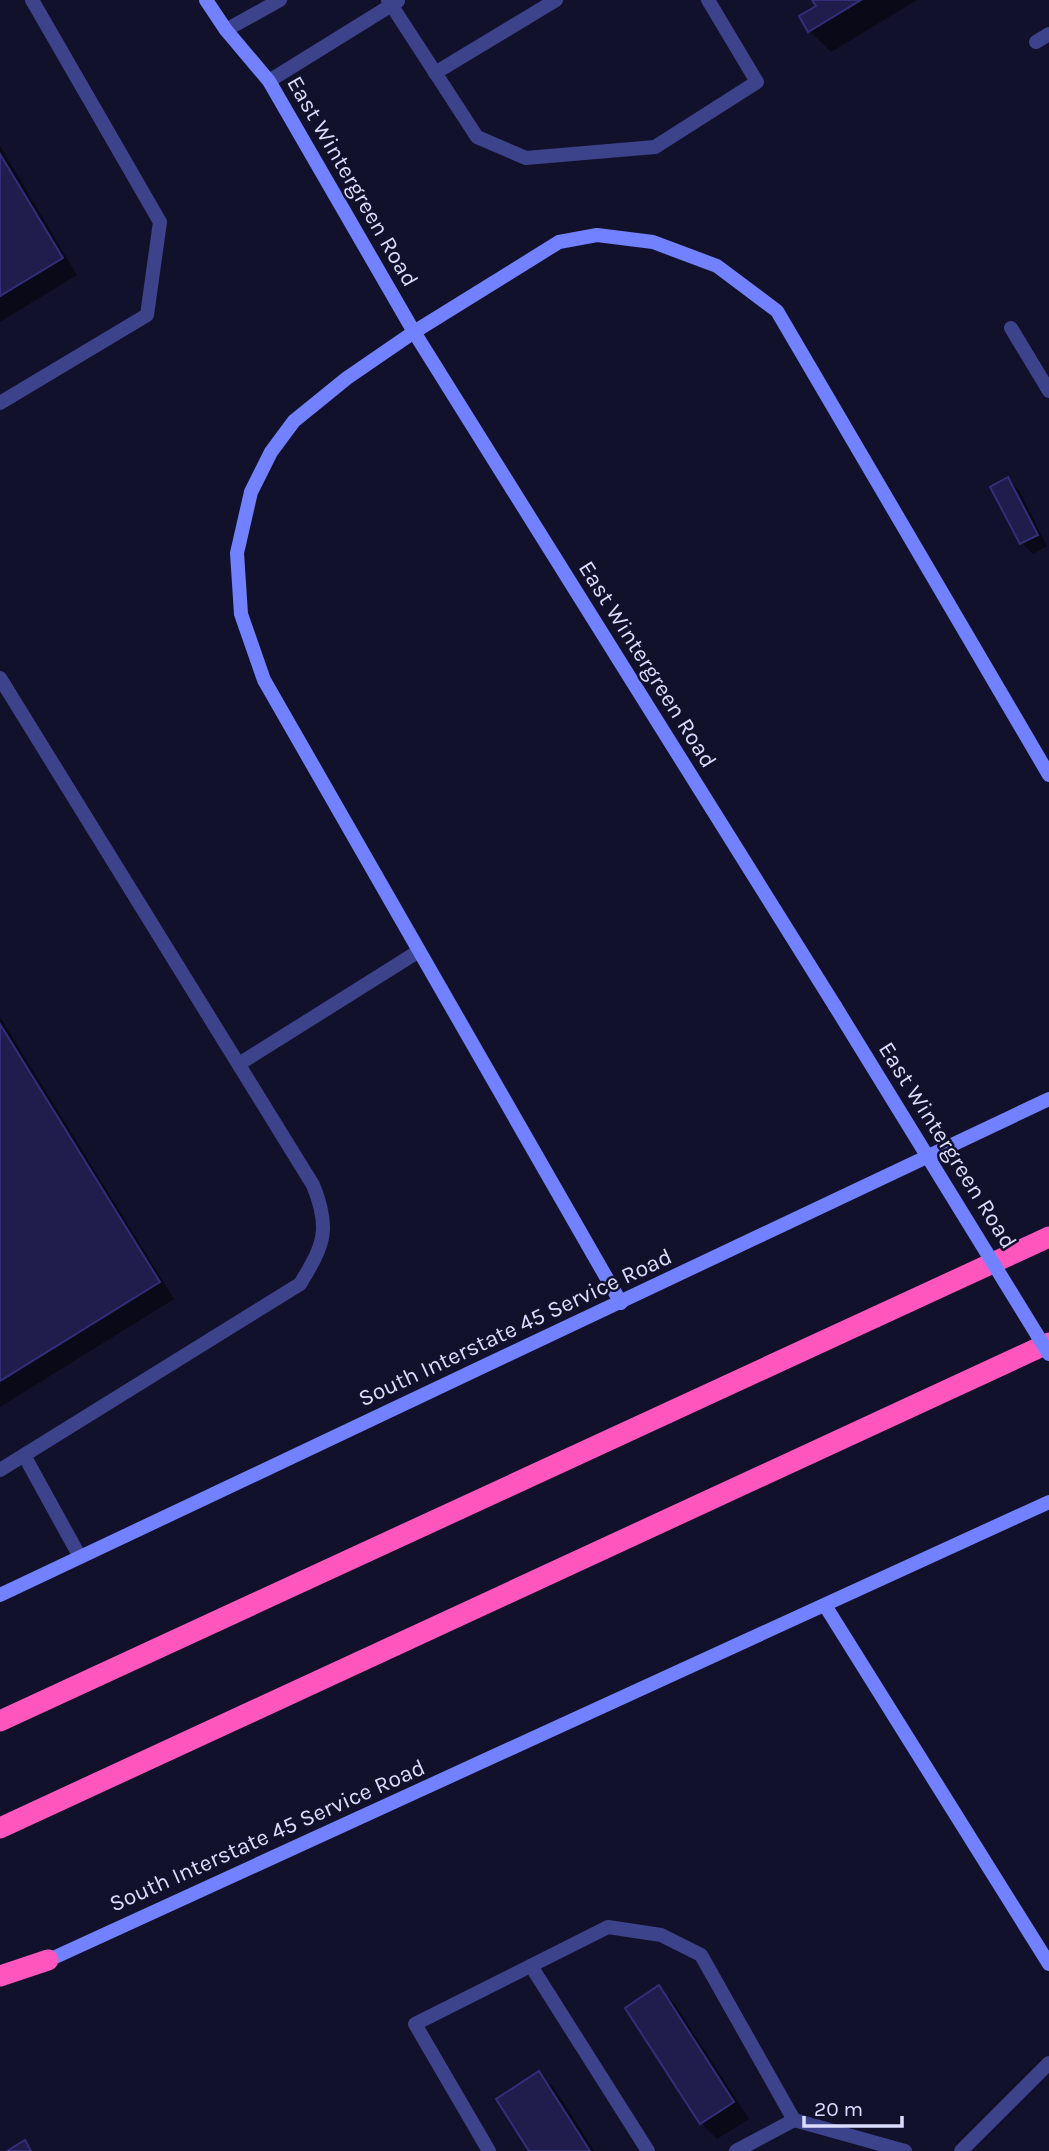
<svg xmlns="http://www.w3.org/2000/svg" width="1049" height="2151" viewBox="0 0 1049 2151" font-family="Karla,sans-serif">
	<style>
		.shadow { fill: #0007 }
		.building { fill: #201d4c; stroke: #332e79; stroke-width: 2 }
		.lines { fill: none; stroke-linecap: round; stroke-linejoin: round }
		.lane { stroke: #3c438a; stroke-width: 14 }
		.secondary { stroke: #7281ff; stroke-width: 14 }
		.highway { stroke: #ff56bd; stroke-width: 21 }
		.secondary-bridge { stroke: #7281ff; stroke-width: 14 }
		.labels { text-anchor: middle; stroke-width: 5; stroke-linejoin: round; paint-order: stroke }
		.street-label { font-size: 23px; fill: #dbdcff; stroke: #12112b }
	</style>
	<rect width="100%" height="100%" fill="#12112b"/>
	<g class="shadow">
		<path d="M 814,0 L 917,0 L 831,52 L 810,31 L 801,16 L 818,7 Z"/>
		<path d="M 0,146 L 77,275 L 0,322 Z"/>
		<path d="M 1008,479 L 1019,490 L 1047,546 L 1033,554 L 1022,543 Z"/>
		<path d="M 0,1017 L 174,1299 L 0,1407 Z"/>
		<path d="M 659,1988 L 675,2004 L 749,2119 L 717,2139 L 701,2123 Z"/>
		<path d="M 539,2073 L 555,2089 L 594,2151 L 531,2151 Z"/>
	</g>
	<g class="building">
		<path d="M 812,0 L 861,0 L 808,32 L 799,16 L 816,6 Z"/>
		<path d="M 0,154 L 63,258 L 0,296 Z"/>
		<path d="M 1008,477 L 1038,535 L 1020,544 L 990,487 Z"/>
		<path d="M 0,1024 L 160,1282 L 0,1381 Z"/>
		<path d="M 659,1985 L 734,2102 L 700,2124 L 625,2008 Z"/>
		<path d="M 539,2071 L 590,2151 L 529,2151 L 496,2099 Z"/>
		<path d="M 25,2140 L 31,2151 L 7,2151 Z"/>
	</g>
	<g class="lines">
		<g class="lane">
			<path d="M 388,0 L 477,137 L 526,158 L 655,147 L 757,82 L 708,0"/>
			<path d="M 226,30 L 280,0"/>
			<path d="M 1036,42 L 1049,34"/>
			<path d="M 435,73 L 556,0"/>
			<path d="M 269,81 L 398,1"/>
			<path d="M 1011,328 L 1049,391"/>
			<path d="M 0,403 L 147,315 L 160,222 L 32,0"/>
			<path d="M 0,678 L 313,1185 C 331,1229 324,1245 300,1284 L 0,1470"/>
			<path d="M 239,1064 L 419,951"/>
			<path d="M 25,1457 L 80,1557"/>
			<path d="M 531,1966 L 648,2151"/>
			<path d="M 489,2151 L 415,2024 L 608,1927 L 661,1935 L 701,1955 L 794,2120"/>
			<path d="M 736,2151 L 794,2120 L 905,2151"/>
			<path d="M 961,2151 L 1049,2063"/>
		</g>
		<g class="secondary">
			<path d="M 206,0 L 226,30 L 269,81 L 414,332 L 835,1006"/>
			<path d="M 621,1303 L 264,680 L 241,614 L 237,553 L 251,492 L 271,452 L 294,421 L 347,378 L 414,332 L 559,242 L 597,235 L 653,242 L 717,266 L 777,311 L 1049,775"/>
			<path d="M 0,1595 L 1049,1099"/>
			<path d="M 826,1607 L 1049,1964"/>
			<path d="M 40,1964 L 1049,1502"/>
		</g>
		<g class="highway">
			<path d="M 0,1721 L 1049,1237"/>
			<path d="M 0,1828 L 1049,1343"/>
			<path d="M 0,1976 L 48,1960"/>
		</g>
		<path class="secondary-bridge" d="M 835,1006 L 1049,1354"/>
	</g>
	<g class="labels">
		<g class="street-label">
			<text transform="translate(353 181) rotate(60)" y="8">East Wintergreen Road</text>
			<text transform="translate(648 664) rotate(58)" y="8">East Wintergreen Road</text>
			<text transform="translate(948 1145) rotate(58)" y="8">East Wintergreen Road</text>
			<text transform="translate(515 1327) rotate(-25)" y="8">South Interstate 45 Service Road</text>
			<text transform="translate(267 1835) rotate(-24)" y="8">South Interstate 45 Service Road</text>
		</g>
	</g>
	<path d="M804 2116v10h98v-10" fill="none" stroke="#dbdcff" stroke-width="3.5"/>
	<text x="814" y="2116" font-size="21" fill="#dbdcff" stroke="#12112b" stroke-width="5" paint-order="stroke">20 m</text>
</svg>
